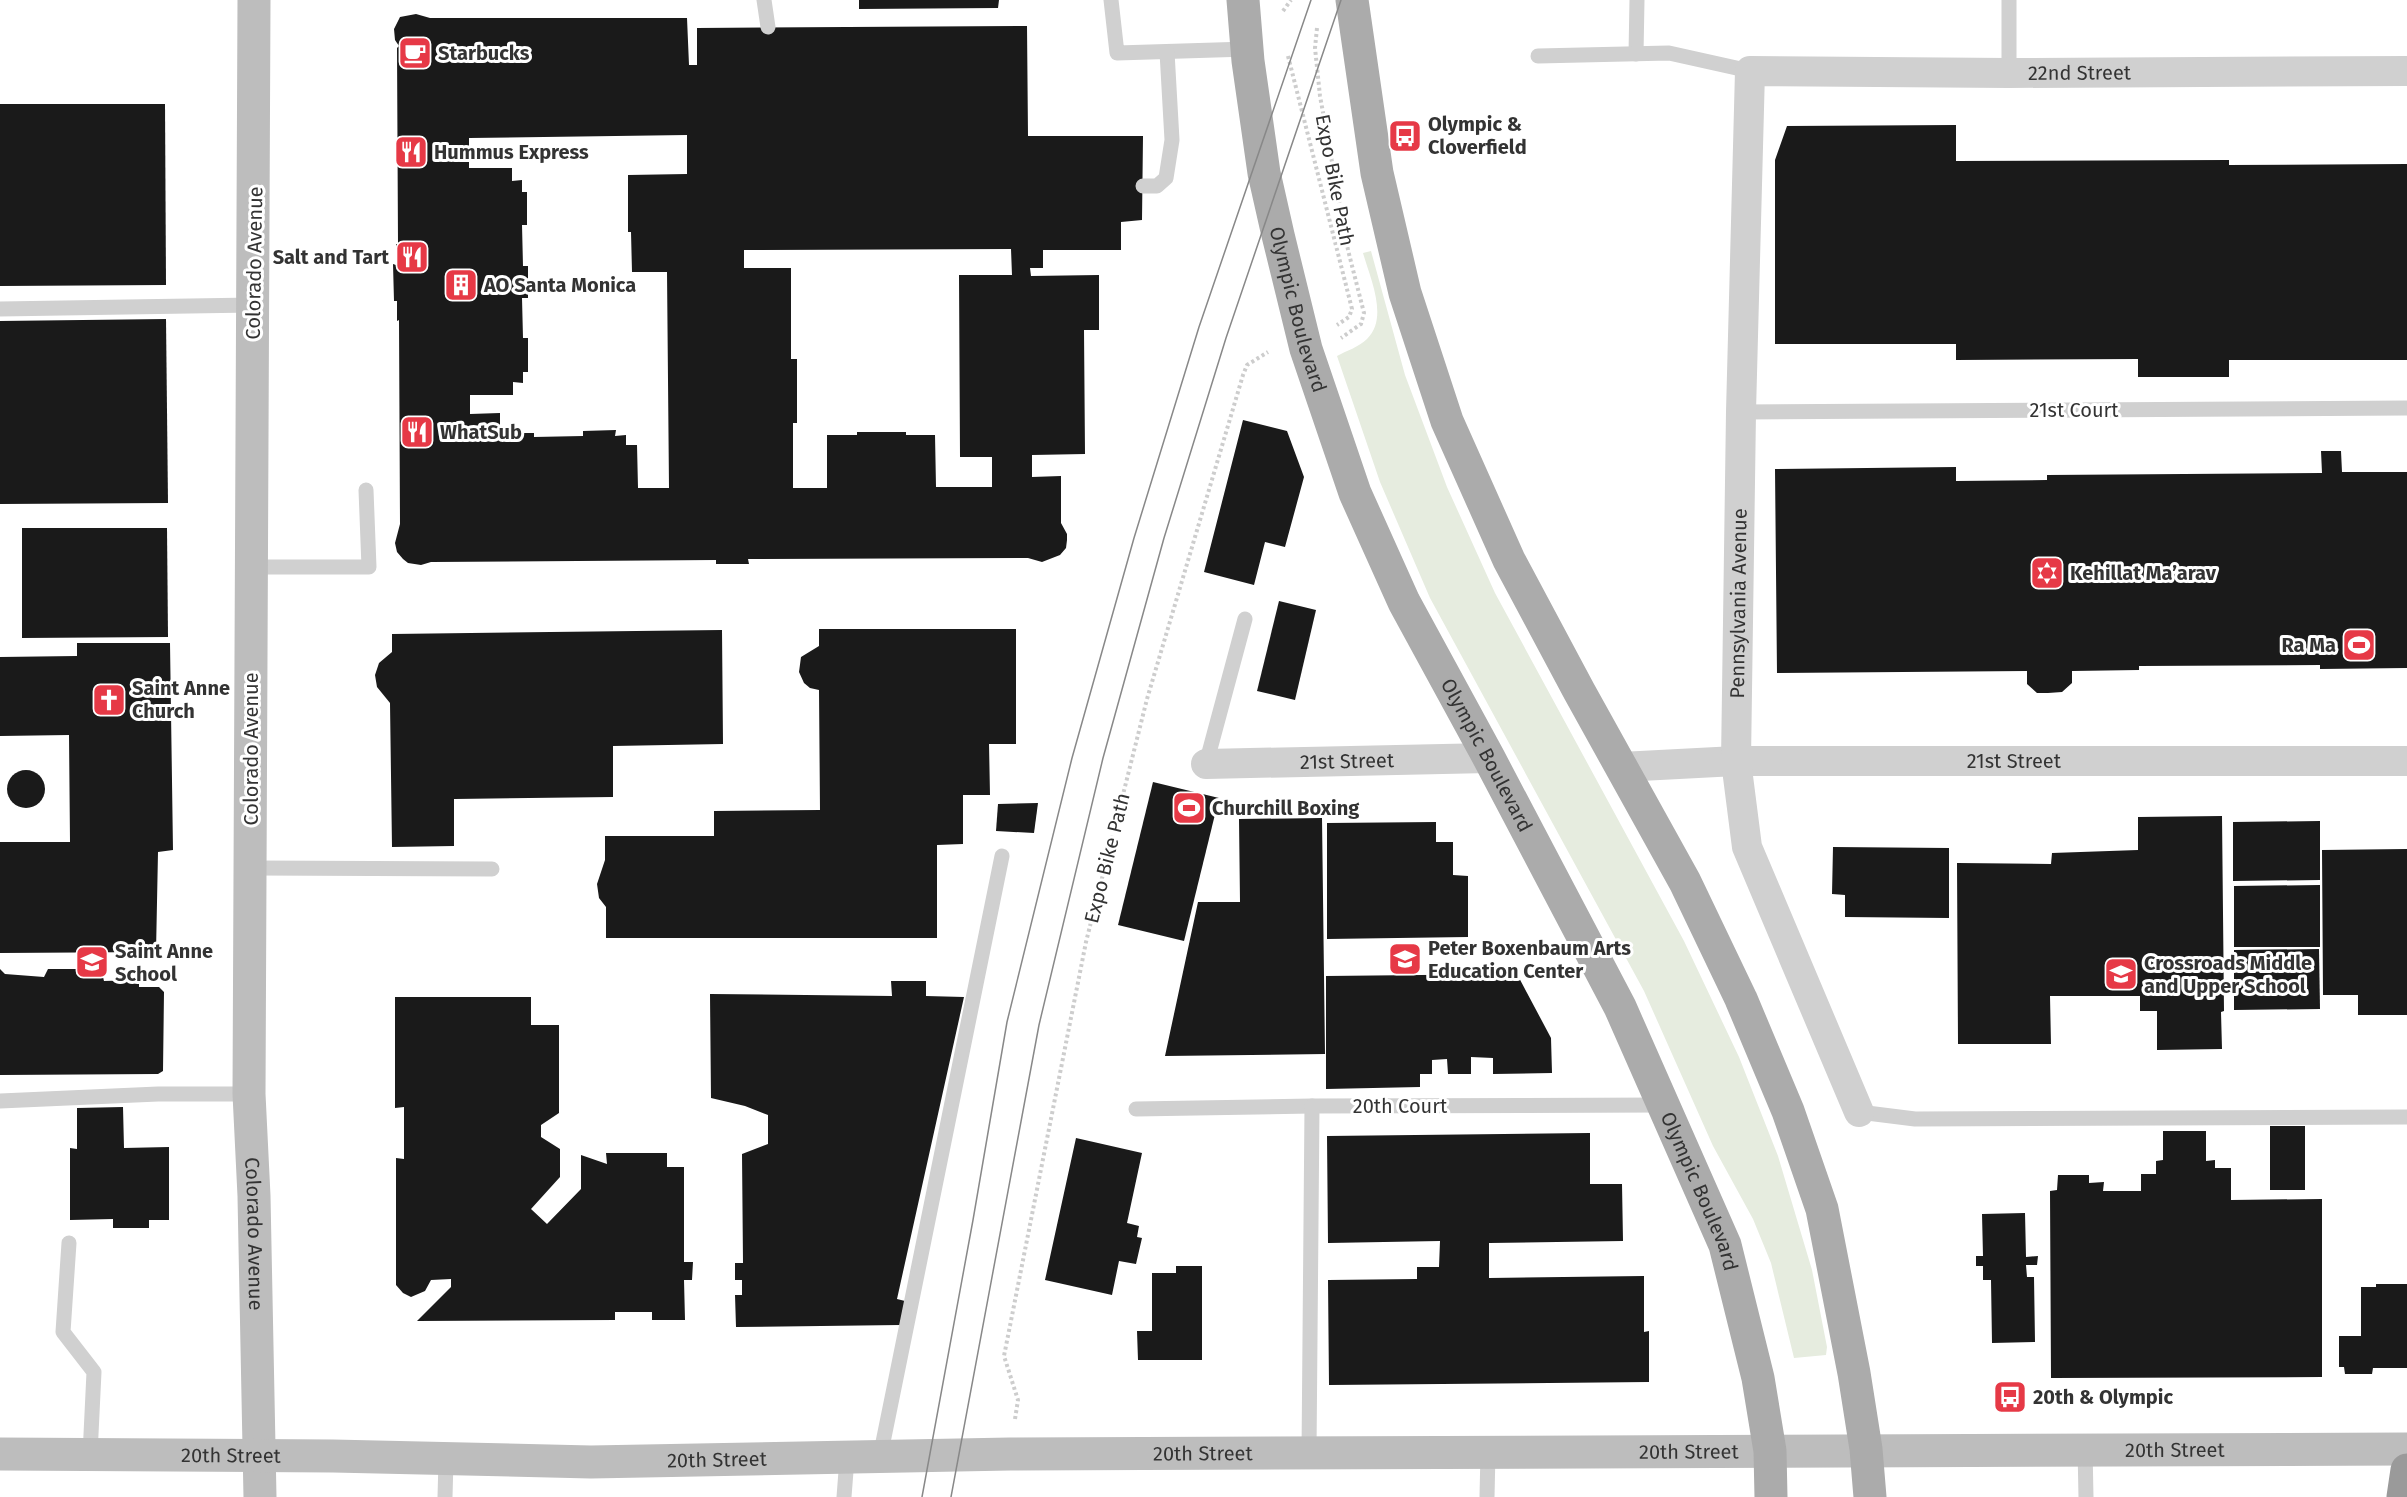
<svg xmlns="http://www.w3.org/2000/svg" width="2407" height="1497" viewBox="0 0 2407 1497" font-family="'Fira Sans',sans-serif">
	<style>
		.green { fill: #e6ecdf }
		.building { fill: #1a1a1a; fill-rule: evenodd }
		.lines { fill: none; stroke-linecap: round; stroke-linejoin: round }
		.path { stroke: #cdcdcd; stroke-width: 4; stroke-dasharray: 3 3; stroke-linecap: butt }
		.lane { stroke: #d0d0d0; stroke-width: 15 }
		.street { stroke: #d0d0d0; stroke-width: 30 }
		.secondary { stroke: #bdbdbd; stroke-width: 33 }
		.primary { stroke: #ababab; stroke-width: 33 }
		.highway { stroke: #9a9a9a; stroke-width: 33 }
		.tram { stroke: #888; stroke-width: 1.5 }
		.labels { text-anchor: middle; stroke-width: 6; stroke-linejoin: round; paint-order: stroke }
		.poi-label { font-size: 20px; font-weight: bold; fill: #333; stroke: #fff; text-anchor: start }
		.street-label { font-size: 20px; fill: #333; stroke: #fff }
	</style>
	<rect width="100%" height="100%" fill="#fff"/>
	<path class="green" d="M 1371,251 L 1405,375 L 1447,487 L 1495,593 L 1684,941 L 1739,1057 L 1778,1156 L 1812,1270 L 1827,1347 L 1826,1355 L 1794,1358 L 1771,1263 L 1753,1219 L 1713,1146 L 1644,991 L 1430,598 L 1380,482 L 1337,356 C 1346,351 1359,347 1367,339 C 1389,318 1370,278 1363,253 Z"/>
	<g class="building">
		<path d="M 859,0 L 999,0 L 998,8 L 859,9 Z"/>
		<path d="M 416,14 L 430,18 L 687,18 L 689,65 L 697,65 L 697,28 L 1027,26 L 1028,136 L 1143,136 L 1142,220 L 1121,222 L 1121,250 L 1043,250 L 1043,268 L 1030,268 L 1031,276 L 1099,275 L 1099,330 L 1084,330 L 1085,454 L 1032,455 L 1032,477 L 1061,476 L 1061,523 L 1067,534 L 1067,540 L 1066,548 L 1060,555 L 1042,562 L 1028,558 L 748,559 L 749,564 L 716,564 L 716,560 L 431,562 L 421,565 L 408,563 L 403,559 L 397,552 L 395,543 L 400,524 L 399,320 L 397,321 L 397,301 L 394,301 L 393,264 L 396,265 L 396,244 L 398,244 L 397,48 L 399,46 L 395,40 L 394,29 L 400,17 ZM 687,135 L 687,174 L 628,175 L 628,232 L 631,232 L 632,272 L 667,272 L 669,488 L 638,488 L 637,445 L 626,445 L 626,435 L 615,436 L 616,430 L 583,431 L 583,436 L 534,437 L 534,433 L 505,433 L 505,438 L 500,438 L 500,413 L 470,414 L 470,395 L 513,395 L 513,382 L 523,383 L 523,372 L 528,372 L 528,338 L 523,338 L 522,298 L 528,298 L 528,266 L 523,266 L 522,225 L 527,225 L 527,192 L 522,192 L 522,180 L 512,181 L 512,168 L 469,168 L 469,138 ZM 1011,249 L 1012,275 L 959,275 L 960,457 L 992,457 L 992,487 L 936,487 L 935,435 L 906,435 L 906,432 L 857,432 L 857,435 L 827,435 L 827,488 L 793,488 L 793,423 L 797,423 L 797,359 L 791,359 L 791,268 L 744,268 L 744,250 Z"/>
		<path d="M 0,104 L 165,104 L 166,285 L 0,286 Z"/>
		<path d="M 1956,125 L 1956,161 L 2229,160 L 2229,165 L 2407,164 L 2407,360 L 2229,360 L 2229,377 L 2138,377 L 2138,359 L 1956,360 L 1956,344 L 1775,344 L 1775,160 L 1787,126 Z"/>
		<path d="M 166,319 L 168,503 L 0,504 L 0,321 Z"/>
		<path d="M 1243,420 L 1287,431 L 1304,477 L 1285,547 L 1265,542 L 1254,585 L 1204,572 Z"/>
		<path d="M 2321,451 L 2341,451 L 2342,472 L 2407,472 L 2407,668 L 2320,669 L 2320,665 L 2139,666 L 2139,670 L 2072,671 L 2072,683 L 2062,692 L 2048,693 L 2037,693 L 2027,684 L 2027,671 L 1777,673 L 1775,469 L 1956,467 L 1956,481 L 2047,480 L 2047,475 L 2322,473 Z"/>
		<path d="M 22,528 L 167,528 L 168,637 L 22,638 Z"/>
		<path d="M 1279,601 L 1316,610 L 1295,700 L 1257,691 Z"/>
		<path d="M 819,629 L 1016,629 L 1016,744 L 989,744 L 990,795 L 963,795 L 963,844 L 937,845 L 937,938 L 606,938 L 606,907 L 599,898 L 597,884 L 605,860 L 605,836 L 714,836 L 714,811 L 820,810 L 819,690 L 810,688 L 804,683 L 799,672 L 801,657 L 819,646 Z"/>
		<path d="M 722,630 L 723,744 L 613,746 L 613,797 L 454,799 L 454,846 L 392,847 L 390,703 L 377,687 L 375,675 L 379,663 L 392,652 L 392,634 Z"/>
		<path d="M 77,643 L 170,643 L 173,850 L 158,852 L 156,952 L 0,953 L 0,842 L 70,842 L 69,735 L 0,736 L 0,657 L 77,656 Z"/>
		<circle cx="26" cy="789" r="19"/>
		<path d="M 1153,782 L 1219,798 L 1184,941 L 1118,925 Z"/>
		<path d="M 1038,803 L 1034,833 L 996,831 L 998,804 Z"/>
		<path d="M 2222,816 L 2224,1011 L 2221,1012 L 2222,1049 L 2157,1050 L 2157,1011 L 2140,1011 L 2140,996 L 2050,996 L 2051,1044 L 1958,1044 L 1957,863 L 2051,864 L 2052,853 L 2138,850 L 2138,817 Z"/>
		<path d="M 1322,818 L 1325,1054 L 1165,1056 L 1198,902 L 1240,902 L 1239,819 Z"/>
		<path d="M 2320,821 L 2320,880 L 2233,881 L 2233,822 Z"/>
		<path d="M 1436,822 L 1436,842 L 1453,842 L 1453,875 L 1468,876 L 1468,937 L 1327,939 L 1327,823 Z"/>
		<path d="M 1833,847 L 1949,848 L 1949,918 L 1845,917 L 1845,895 L 1832,894 Z"/>
		<path d="M 2407,849 L 2407,1015 L 2358,1015 L 2358,995 L 2323,995 L 2322,850 Z"/>
		<path d="M 2320,885 L 2320,947 L 2234,947 L 2234,886 Z"/>
		<path d="M 2319,949 L 2320,1009 L 2234,1010 L 2234,950 Z"/>
		<path d="M 0,969 L 5,974 L 44,977 L 48,969 L 101,969 L 104,981 L 139,980 L 139,987 L 159,987 L 164,992 L 163,1071 L 158,1074 L 0,1075 Z"/>
		<path d="M 1517,974 L 1551,1038 L 1552,1073 L 1493,1074 L 1493,1058 L 1471,1057 L 1471,1074 L 1448,1074 L 1447,1059 L 1432,1060 L 1432,1074 L 1420,1074 L 1420,1087 L 1326,1089 L 1326,976 Z"/>
		<path d="M 891,981 L 926,981 L 926,996 L 964,997 L 897,1299 L 905,1301 L 900,1325 L 736,1327 L 735,1295 L 742,1295 L 742,1280 L 735,1280 L 735,1263 L 743,1263 L 742,1154 L 768,1144 L 768,1115 L 745,1106 L 711,1098 L 710,994 L 892,996 Z"/>
		<path d="M 395,997 L 531,997 L 531,1025 L 559,1025 L 559,1113 L 541,1125 L 541,1137 L 560,1149 L 560,1177 L 531,1209 L 547,1224 L 581,1189 L 581,1155 L 607,1164 L 606,1153 L 667,1153 L 667,1167 L 684,1167 L 684,1262 L 693,1262 L 692,1280 L 684,1280 L 685,1320 L 652,1320 L 652,1312 L 615,1312 L 615,1320 L 417,1321 L 451,1287 L 451,1279 L 431,1280 L 425,1291 L 411,1297 L 403,1293 L 396,1285 L 396,1158 L 404,1159 L 404,1107 L 395,1108 Z"/>
		<path d="M 123,1107 L 124,1148 L 169,1147 L 169,1220 L 149,1220 L 149,1228 L 113,1228 L 113,1219 L 70,1220 L 70,1148 L 77,1149 L 77,1108 Z"/>
		<rect x="2270" y="1126" width="35" height="64"/>
		<path d="M 2163,1131 L 2206,1131 L 2206,1161 L 2215,1160 L 2215,1168 L 2231,1168 L 2231,1200 L 2322,1199 L 2322,1377 L 2051,1378 L 2050,1191 L 2057,1190 L 2058,1175 L 2089,1175 L 2089,1183 L 2104,1182 L 2103,1191 L 2141,1191 L 2141,1174 L 2156,1174 L 2156,1161 L 2163,1160 Z"/>
		<path d="M 1590,1133 L 1590,1184 L 1622,1184 L 1623,1241 L 1489,1243 L 1489,1278 L 1644,1276 L 1644,1332 L 1649,1331 L 1649,1382 L 1329,1385 L 1328,1280 L 1417,1279 L 1417,1267 L 1439,1267 L 1440,1241 L 1328,1243 L 1327,1136 Z"/>
		<path d="M 1076,1138 L 1142,1153 L 1127,1223 L 1139,1226 L 1137,1237 L 1142,1238 L 1136,1264 L 1119,1261 L 1112,1295 L 1045,1280 Z"/>
		<path d="M 2025,1213 L 2026,1257 L 2038,1256 L 2037,1265 L 2026,1265 L 2027,1277 L 2034,1277 L 2035,1342 L 1992,1343 L 1991,1280 L 1983,1280 L 1983,1266 L 1976,1266 L 1976,1256 L 1983,1256 L 1982,1214 Z"/>
		<path d="M 1176,1266 L 1202,1266 L 1202,1360 L 1138,1360 L 1137,1331 L 1152,1331 L 1152,1273 L 1176,1273 Z"/>
		<path d="M 2376,1284 L 2407,1284 L 2407,1368 L 2373,1368 L 2372,1374 L 2345,1374 L 2344,1367 L 2339,1367 L 2339,1336 L 2361,1336 L 2361,1287 L 2376,1287 Z"/>
	</g>
	<g class="lines">
		<g class="path">
			<path d="M 1283,11 L 1291,0"/>
			<path d="M 1317,28 L 1315,48 L 1320,96 L 1348,250 L 1364,313 L 1361,324 L 1341,338"/>
			<path d="M 1288,56 L 1352,309 L 1349,317 L 1337,325"/>
			<path d="M 1015,1419 L 1018,1400 L 1004,1356 L 1086,942 L 1147,699 L 1243,375 L 1247,365 L 1268,352"/>
		</g>
		<g class="lane">
			<path d="M 764,0 L 768,27"/>
			<path d="M 1111,0 L 1117,53 L 1248,49"/>
			<path d="M 2009,0 L 2009,73"/>
			<path d="M 1636,54 L 1637,0"/>
			<path d="M 1538,56 L 1669,53 L 1750,71"/>
			<path d="M 1143,186 L 1157,186 L 1166,178 L 1172,140 L 1167,52"/>
			<path d="M 0,309 L 253,305"/>
			<path d="M 1741,412 L 2407,408"/>
			<path d="M 252,567 L 369,567 L 366,490"/>
			<path d="M 1206,764 L 1245,619"/>
			<path d="M 250,868 L 492,869"/>
			<path d="M 0,1101 L 158,1094 L 249,1094"/>
			<path d="M 1136,1109 L 1312,1106 L 1664,1105"/>
			<path d="M 1859,1112 L 1915,1119 L 2407,1117"/>
			<path d="M 69,1243 L 63,1332 L 94,1372 L 90,1455"/>
			<path d="M 2085,1448 L 2086,1497"/>
			<path d="M 1309,1453 L 1312,1106"/>
			<path d="M 880,1457 L 1002,856"/>
			<path d="M 445,1497 L 446,1460"/>
			<path d="M 844,1497 L 847,1458"/>
			<path d="M 1487,1497 L 1488,1452"/>
		</g>
		<g class="street">
			<path id="s1" d="M 1206,764 L 1489,758"/>
			<path id="s2" d="M 1621,767 L 1736,761 L 2407,761"/>
			<path id="s3" d="M 1859,1112 L 1747,847 L 1736,761 L 1741,412 L 1750,71 L 2009,73 L 2407,71"/>
		</g>
		<g class="secondary">
			<path id="s4" d="M 254,0 L 249,1094 L 254,1196 L 260,1497"/>
			<path id="s5" d="M 0,1454 L 333,1456 L 591,1462 L 1010,1454 L 2407,1449"/>
		</g>
		<g class="primary">
			<path id="s6" d="M 1243,0 L 1248,61 L 1264,173 L 1278,235 L 1306,349 L 1355,493 L 1404,602 L 1489,758 L 1620,1007 L 1725,1245 L 1758,1378 L 1770,1451 L 1771,1497"/>
			<path d="M 1352,0 L 1377,173 L 1405,293 L 1447,421 L 1509,560 L 1579,691 L 1685,882 L 1741,999 L 1788,1111 L 1822,1209 L 1854,1373 L 1866,1449 L 1870,1497"/>
		</g>
		<path class="highway" d="M 2403,1497 L 2407,1470"/>
		<g class="tram">
			<path d="M 922,1497 L 973,1220 L 1007,1022 L 1072,758 L 1134,538 L 1199,327 L 1311,0"/>
			<path d="M 951,1497 L 1039,1025 L 1103,758 L 1164,538 L 1226,338 L 1341,0"/>
		</g>
	</g>
	<defs>
		<symbol id="cafe-square" viewBox="-11 -11 22 22"><rect x="-9" y="-9" width="18" height="18" rx="4" fill="#e63946" stroke="#fff"/><path d="M-5.5-4.5H6V0H3Q3 3.5 0 3.5H-2.5Q-5.5 3.5-5.5 0ZM3-3.2v2h1.7v-2ZM-6 4.5H4V6H-6Z" fill="#fff"/></symbol>
		<symbol id="bus-square" viewBox="-11 -11 22 22"><rect x="-9" y="-9" width="18" height="18" rx="4" fill="#e63946" stroke="#fff"/><path d="M-5-6H5V4H4V6H2V4H-2V6H-4V4H-5ZM-3.5-4V0h7V-4ZM-3.5 1.2v1.5H-2V1.2ZM2 1.2v1.5H3.5V1.2Z" fill="#fff"/></symbol>
		<symbol id="restaurant-square" viewBox="-11 -11 22 22"><rect x="-9" y="-9" width="18" height="18" rx="4" fill="#e63946" stroke="#fff"/><path d="M-5-6h1v4h1v-4h1v4h1v-4h1v5L-1.5 .5V6h-2V.5L-5-1ZM5-6V6H3V1.5H1.5Q1.5-4 5-6Z" fill="#fff"/></symbol>
		<symbol id="building-square" viewBox="-11 -11 22 22"><rect x="-9" y="-9" width="18" height="18" rx="4" fill="#e63946" stroke="#fff"/><path d="M-4-6H4V6H1V3H-1V6H-4ZM-2.5-4.3h1.7v1.8h-1.7ZM.8-4.3h1.7v1.8H.8ZM-2.5-1h1.7V.8h-1.7ZM.8-1h1.7V.8H.8Z" fill="#fff"/></symbol>
		<symbol id="synagogue-square" viewBox="-11 -11 22 22"><rect x="-9" y="-9" width="18" height="18" rx="4" fill="#e63946" stroke="#fff"/><path d="M0-6.5L5.6 3.2H-5.6ZM0 6.5L5.6-3.2H-5.6Z" fill="#fff"/></symbol>
		<symbol id="stadium-square" viewBox="-11 -11 22 22"><rect x="-9" y="-9" width="18" height="18" rx="4" fill="#e63946" stroke="#fff"/><path d="M0-5a6.5 5 0 1 0 0 10a6.5 5 0 1 0 0-10ZM-3.5-1.8h7v3.6h-7Z" fill="#fff"/></symbol>
		<symbol id="church-square" viewBox="-11 -11 22 22"><rect x="-9" y="-9" width="18" height="18" rx="4" fill="#e63946" stroke="#fff"/><path d="M-1.2-6h2.4v3.5h3.3v2.4h-3.3V6h-2.4V-.1h-3.3v-2.4h3.3Z" fill="#fff"/></symbol>
		<symbol id="school-square" viewBox="-11 -11 22 22"><rect x="-9" y="-9" width="18" height="18" rx="4" fill="#e63946" stroke="#fff"/><path d="M0-5L7-2L0 1L-7-2ZM-4 1L0 2.5L4 1V4Q0 6-4 4Z" fill="#fff"/></symbol>
	</defs>
	<g fill-rule="evenodd">
		<use href="#cafe-square" x="396" y="34" width="38" height="38"/>
		<use href="#bus-square" x="1386" y="117" width="38" height="38"/>
		<use href="#restaurant-square" x="392" y="133" width="38" height="38"/>
		<use href="#restaurant-square" x="393" y="238" width="38" height="38"/>
		<use href="#building-square" x="442" y="266" width="38" height="38"/>
		<use href="#restaurant-square" x="398" y="413" width="38" height="38"/>
		<use href="#synagogue-square" x="2028" y="554" width="38" height="38"/>
		<use href="#stadium-square" x="2340" y="626" width="38" height="38"/>
		<use href="#church-square" x="90" y="681" width="38" height="38"/>
		<use href="#stadium-square" x="1170" y="789" width="38" height="38"/>
		<use href="#school-square" x="1386" y="940" width="38" height="38"/>
		<use href="#school-square" x="73" y="943" width="38" height="38"/>
		<use href="#school-square" x="2102" y="955" width="38" height="38"/>
		<use href="#bus-square" x="1991" y="1378" width="38" height="38"/>
	</g>
	<g class="labels">
		<g class="poi-label">
			<text x="438" y="60">Starbucks</text>
			<text x="1428" y="131">Olympic &amp;<tspan x="1428" dy="23">Cloverfield</tspan></text>
			<text x="434" y="159">Hummus Express</text>
			<text x="389" y="264" text-anchor="end">Salt and Tart</text>
			<text x="484" y="292">AO Santa Monica</text>
			<text x="440" y="439">WhatSub</text>
			<text x="2070" y="580">Kehillat Ma’arav</text>
			<text x="2336" y="652" text-anchor="end">Ra Ma</text>
			<text x="132" y="695">Saint Anne<tspan x="132" dy="23">Church</tspan></text>
			<text x="1212" y="815">Churchill Boxing</text>
			<text x="1428" y="955">Peter Boxenbaum Arts<tspan x="1428" dy="23">Education Center</tspan></text>
			<text x="115" y="958">Saint Anne<tspan x="115" dy="23">School</tspan></text>
			<text x="2144" y="970">Crossroads Middle<tspan x="2144" dy="23">and Upper School</tspan></text>
			<text x="2033" y="1404">20th &amp; Olympic</text>
		</g>
		<g class="street-label">
			<text dy="7" stroke="none"><textPath href="#s3" startOffset="1394">22nd Street</textPath></text>
			<text transform="translate(1335 180) rotate(79)" y="7">Expo Bike Path</text>
			<text transform="translate(254 263) rotate(-89)" y="7">Colorado Avenue</text>
			<text dy="7" stroke="none"><textPath href="#s6" startOffset="315">Olympic Boulevard</textPath></text>
			<text x="2074" y="417">21st Court</text>
			<text dy="7" stroke="none"><textPath href="#s3" startOffset="532">Pennsylvania Avenue</textPath></text>
			<text transform="translate(251 749) rotate(-90)" y="7">Colorado Avenue</text>
			<text dy="7" stroke="none"><textPath href="#s6" startOffset="801">Olympic Boulevard</textPath></text>
			<text dy="7" stroke="none"><textPath href="#s2" startOffset="393">21st Street</textPath></text>
			<text dy="7" stroke="none"><textPath href="#s1" startOffset="141">21st Street</textPath></text>
			<text transform="translate(1107 858) rotate(-76)" y="7">Expo Bike Path</text>
			<text x="1400" y="1113">20th Court</text>
			<text dy="7" stroke="none"><textPath href="#s6" startOffset="1287">Olympic Boulevard</textPath></text>
			<text dy="7" stroke="none"><textPath href="#s4" startOffset="1234">Colorado Avenue</textPath></text>
			<text dy="7" stroke="none"><textPath href="#s5" startOffset="2175">20th Street</textPath></text>
			<text dy="7" stroke="none"><textPath href="#s5" startOffset="1689">20th Street</textPath></text>
			<text dy="7" stroke="none"><textPath href="#s5" startOffset="1203">20th Street</textPath></text>
			<text dy="7" stroke="none"><textPath href="#s5" startOffset="231">20th Street</textPath></text>
			<text dy="7" stroke="none"><textPath href="#s5" startOffset="717">20th Street</textPath></text>
		</g>
	</g>
</svg>
